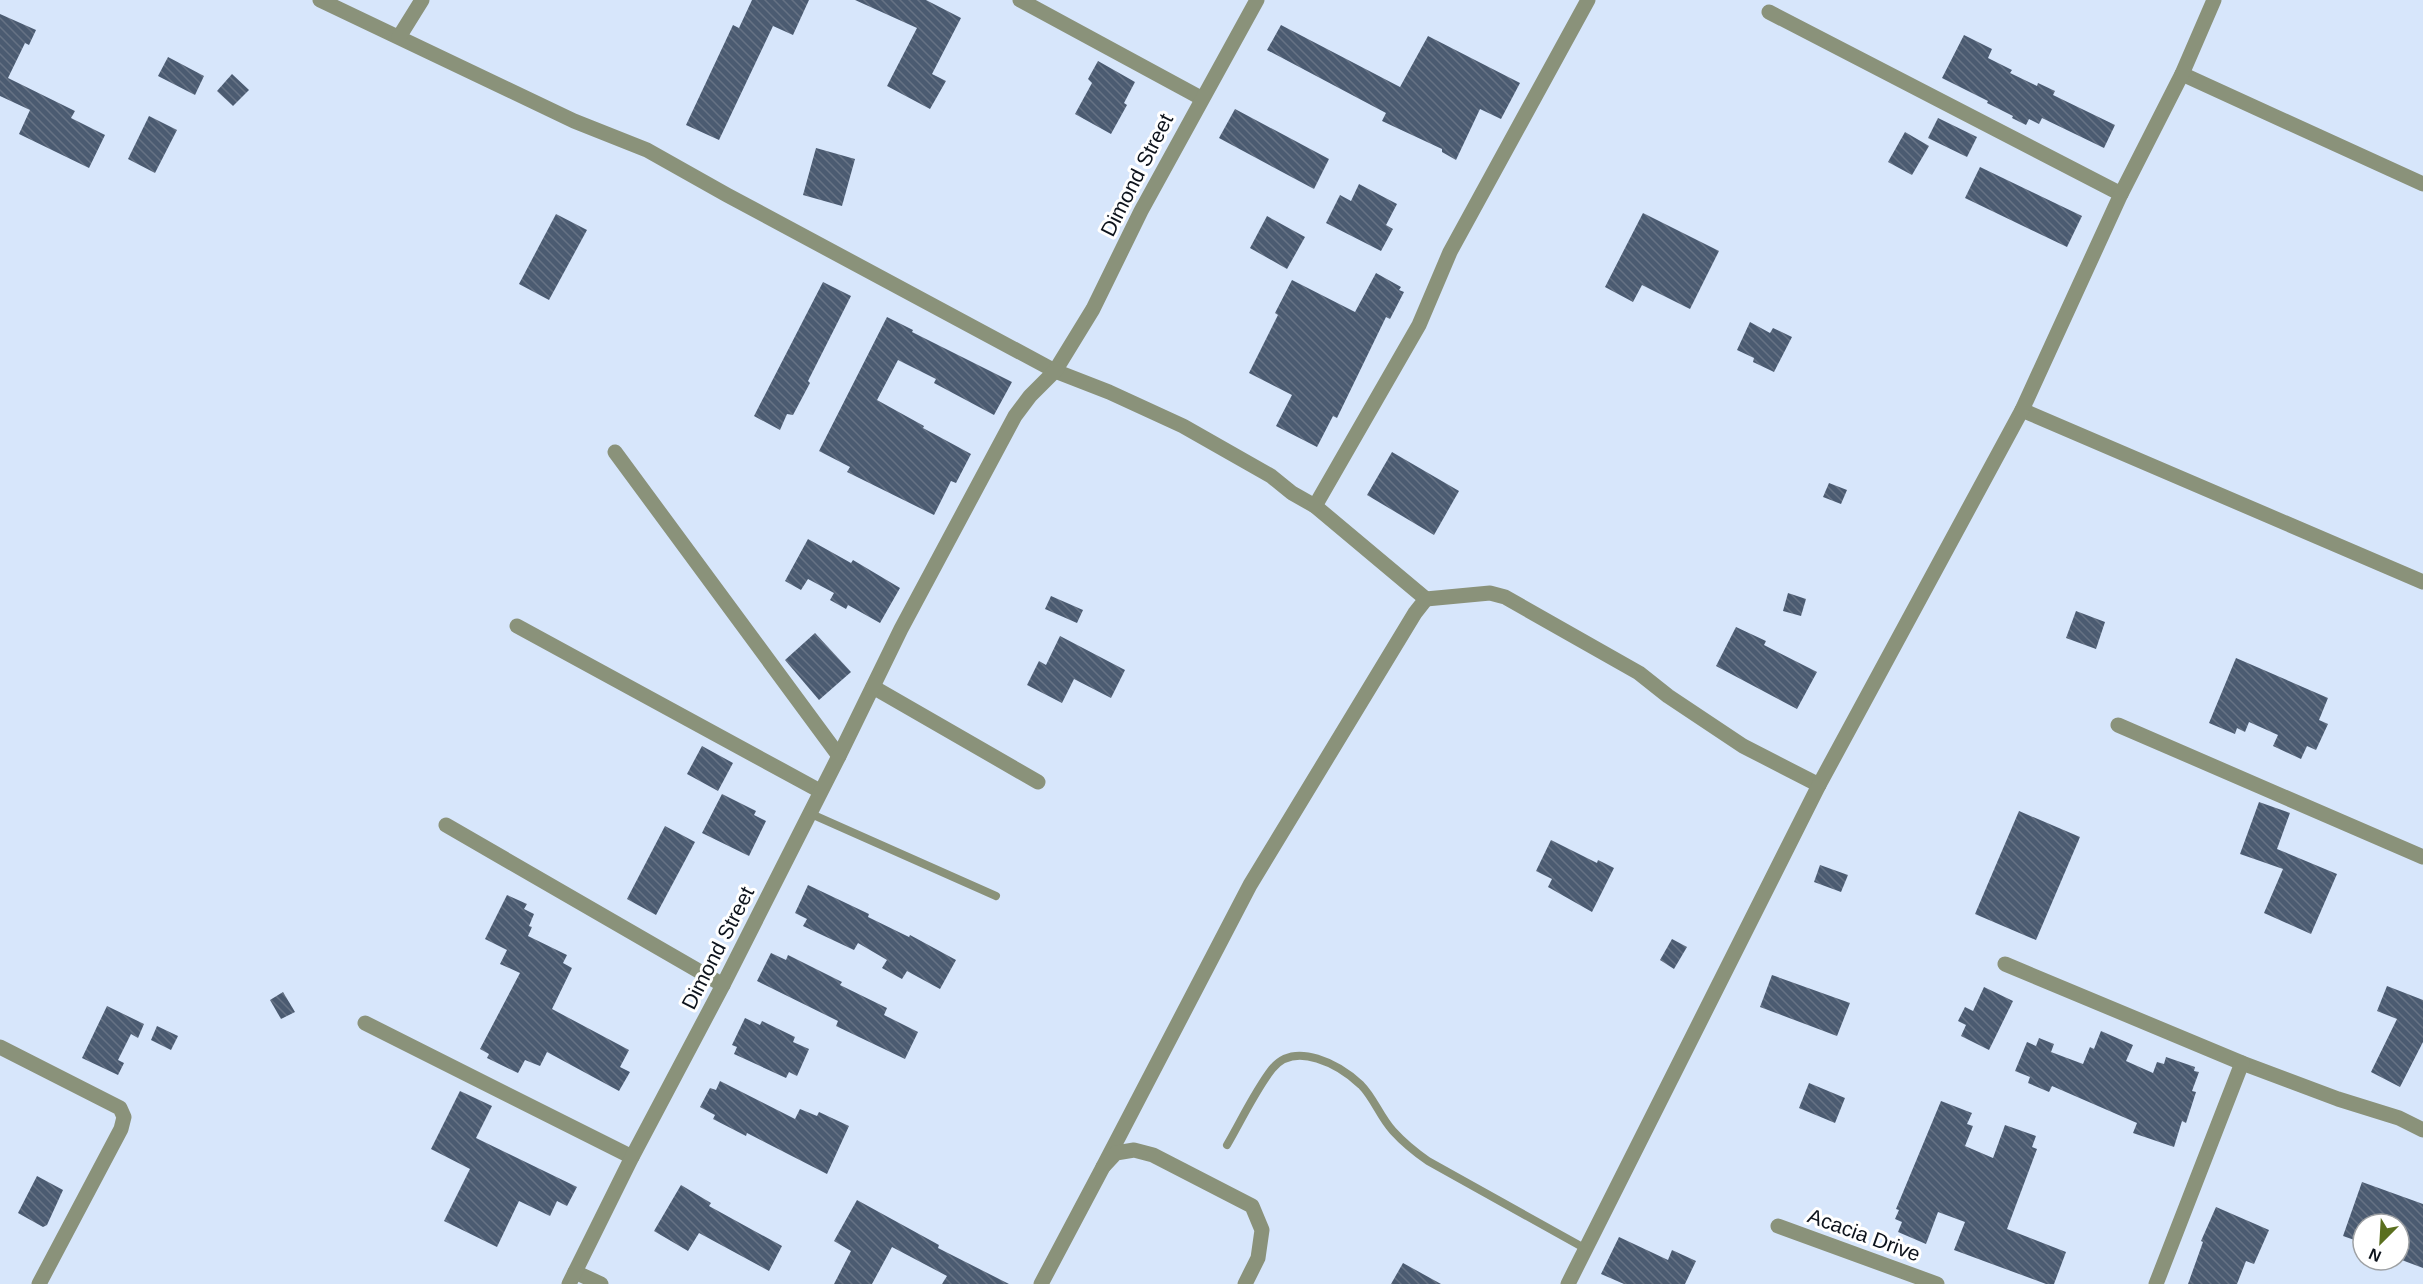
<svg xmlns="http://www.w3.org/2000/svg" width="2423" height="1284" viewBox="0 0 2423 1284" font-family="Arial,sans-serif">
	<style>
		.building { fill: url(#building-back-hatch) }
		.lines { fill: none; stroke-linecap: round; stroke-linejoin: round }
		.lane { stroke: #8a927a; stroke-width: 8 }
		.street { stroke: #8a927a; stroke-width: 15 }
		.labels { text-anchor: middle; stroke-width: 6; stroke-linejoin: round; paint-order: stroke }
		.street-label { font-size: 21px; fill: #0d131c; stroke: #fff }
	</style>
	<defs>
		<pattern id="building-back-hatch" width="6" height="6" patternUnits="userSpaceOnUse" patternTransform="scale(1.5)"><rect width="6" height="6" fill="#4b5b71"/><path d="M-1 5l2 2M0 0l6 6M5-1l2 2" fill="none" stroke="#667284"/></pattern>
	</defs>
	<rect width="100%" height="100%" fill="#d7e6fb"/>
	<g class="building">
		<path d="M 752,0 L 809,0 L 793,35 L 773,26 L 719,140 L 686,125 L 733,25 L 739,28 Z"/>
		<path d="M 855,0 L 926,0 L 961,18 L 932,74 L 946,81 L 930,109 L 887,86 L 917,28 Z"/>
		<path d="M 0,14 L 36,30 L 29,45 L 25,43 L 8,78 L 75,111 L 71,118 L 105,135 L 89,168 L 19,134 L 30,110 L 0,96 Z"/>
		<path d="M 1281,25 L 1400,87 L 1428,36 L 1520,83 L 1501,119 L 1480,109 L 1456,160 L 1442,152 L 1442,149 L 1382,121 L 1386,113 L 1267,50 Z"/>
		<path d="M 1964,35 L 1992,49 L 1988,58 L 2012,70 L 2010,73 L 2037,86 L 2038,83 L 2055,91 L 2053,95 L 2115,125 L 2104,148 L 2042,118 L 2039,124 L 2029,119 L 2026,125 L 2012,118 L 2013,116 L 1987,103 L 1988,101 L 1942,78 Z"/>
		<path d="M 168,57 L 204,76 L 195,95 L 158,76 Z"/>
		<path d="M 1098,61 L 1135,82 L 1124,103 L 1127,105 L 1111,134 L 1075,114 L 1092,83 L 1088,79 Z"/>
		<path d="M 232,74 L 249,90 L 233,106 L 217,91 Z"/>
		<path d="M 1235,109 L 1329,159 L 1314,189 L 1219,138 Z"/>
		<path d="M 149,116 L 177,130 L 155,173 L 128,159 Z"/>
		<path d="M 1938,118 L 1977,137 L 1967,157 L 1928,138 Z"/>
		<path d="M 1905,132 L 1929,146 L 1912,175 L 1888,162 Z"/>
		<path d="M 816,148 L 855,159 L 842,206 L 803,195 Z"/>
		<path d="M 1980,167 L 2082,216 L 2067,247 L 1965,198 Z"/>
		<path d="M 1359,184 L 1397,204 L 1386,225 L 1393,229 L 1381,251 L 1326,223 L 1340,195 L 1351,201 Z"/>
		<path d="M 1643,213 L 1719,251 L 1690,309 L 1642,285 L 1633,302 L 1605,287 Z"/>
		<path d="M 556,214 L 587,230 L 549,300 L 519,284 Z"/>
		<path d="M 1267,216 L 1305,237 L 1287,269 L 1250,248 Z"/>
		<path d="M 1376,273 L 1401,287 L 1399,290 L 1404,292 L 1390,319 L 1386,317 L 1337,418 L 1333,416 L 1317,447 L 1276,426 L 1292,395 L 1249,373 L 1278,315 L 1275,313 L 1292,280 L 1355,312 Z"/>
		<path d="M 823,282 L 851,296 L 808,381 L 810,383 L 793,415 L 787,414 L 780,430 L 754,416 Z"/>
		<path d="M 887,317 L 913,330 L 912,332 L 1012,382 L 994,415 L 934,383 L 936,379 L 898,360 L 877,400 L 924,426 L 923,428 L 971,454 L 956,483 L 951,481 L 934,515 L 847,472 L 850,467 L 819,451 Z"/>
		<path d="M 1750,322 L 1770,333 L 1773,328 L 1792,337 L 1774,372 L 1753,362 L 1754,358 L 1737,350 Z"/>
		<path d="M 1392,452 L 1459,491 L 1434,535 L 1367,495 Z"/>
		<path d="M 1829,483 L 1847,490 L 1841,504 L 1823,497 Z"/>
		<path d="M 808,539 L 851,563 L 853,560 L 900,588 L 880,623 L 848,605 L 846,609 L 830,600 L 834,593 L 808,579 L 801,590 L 785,581 Z"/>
		<path d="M 1788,593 L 1806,599 L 1801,616 L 1783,611 Z"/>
		<path d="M 1051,596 L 1083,610 L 1077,623 L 1045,609 Z"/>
		<path d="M 2076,611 L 2105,622 L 2096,649 L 2066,638 Z"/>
		<path d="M 1736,627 L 1766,641 L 1764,645 L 1817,672 L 1797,709 L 1716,666 Z"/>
		<path d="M 815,633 L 851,672 L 819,700 L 785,660 Z"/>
		<path d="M 1060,636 L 1125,670 L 1111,698 L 1074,679 L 1062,703 L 1027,685 L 1039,661 L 1046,665 Z"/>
		<path d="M 2236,658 L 2328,698 L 2319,720 L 2328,724 L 2316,750 L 2307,746 L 2301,759 L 2273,746 L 2278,735 L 2249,722 L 2245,732 L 2237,728 L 2235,734 L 2209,723 Z"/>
		<path d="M 702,746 L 733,763 L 718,791 L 687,774 Z"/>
		<path d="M 722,794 L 756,811 L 754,815 L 766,821 L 749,856 L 702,833 Z"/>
		<path d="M 2259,802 L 2290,813 L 2277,849 L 2337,874 L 2311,934 L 2264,913 L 2283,869 L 2240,854 Z"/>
		<path d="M 2019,811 L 2080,837 L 2036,940 L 1975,914 Z"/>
		<path d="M 665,826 L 695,842 L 656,915 L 627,899 Z"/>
		<path d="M 1551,840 L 1597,863 L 1598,860 L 1614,868 L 1592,912 L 1548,887 L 1552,879 L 1536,871 Z"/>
		<path d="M 1820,865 L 1848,875 L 1841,892 L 1814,882 Z"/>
		<path d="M 808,885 L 869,914 L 868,917 L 909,937 L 910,935 L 956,960 L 940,989 L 907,971 L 902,979 L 882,968 L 887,960 L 858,943 L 854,950 L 803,926 L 807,919 L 795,913 Z"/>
		<path d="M 507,895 L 527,904 L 524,909 L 534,914 L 529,926 L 532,927 L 528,936 L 567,955 L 563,963 L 572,968 L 552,1009 L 629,1050 L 620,1067 L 630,1072 L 619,1091 L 547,1052 L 540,1066 L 525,1060 L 518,1073 L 487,1058 L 489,1054 L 480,1049 L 520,973 L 500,964 L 507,950 L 485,939 Z"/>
		<path d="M 1672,939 L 1687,947 L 1674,969 L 1660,960 Z"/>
		<path d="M 771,953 L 786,960 L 788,955 L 842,982 L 840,985 L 887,1008 L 884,1015 L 918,1032 L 905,1059 L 836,1026 L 838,1021 L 757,981 Z"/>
		<path d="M 1772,975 L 1850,1003 L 1837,1036 L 1760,1007 Z"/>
		<path d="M 2387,986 L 2423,1000 L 2423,1042 L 2400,1087 L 2371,1072 L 2397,1019 L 2377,1011 Z"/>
		<path d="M 1984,987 L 2013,1001 L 1989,1050 L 1961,1036 L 1966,1025 L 1958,1021 L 1965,1007 L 1973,1011 Z"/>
		<path d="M 283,992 L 295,1012 L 281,1019 L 270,1000 Z"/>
		<path d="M 107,1006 L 144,1024 L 138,1038 L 131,1034 L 118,1060 L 124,1063 L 118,1075 L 82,1058 Z"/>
		<path d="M 745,1018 L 760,1025 L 762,1021 L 795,1037 L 793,1042 L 809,1049 L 797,1076 L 789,1072 L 786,1078 L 734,1054 L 737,1047 L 732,1045 Z"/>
		<path d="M 157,1026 L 178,1036 L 171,1050 L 151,1040 Z"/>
		<path d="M 2101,1031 L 2133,1045 L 2126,1061 L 2153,1073 L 2157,1062 L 2164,1064 L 2166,1057 L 2195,1067 L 2194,1071 L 2199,1072 L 2192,1091 L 2196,1092 L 2186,1123 L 2182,1121 L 2174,1147 L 2133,1133 L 2137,1123 L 2052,1086 L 2049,1092 L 2028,1083 L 2030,1077 L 2015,1071 L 2027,1042 L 2036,1046 L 2039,1038 L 2054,1044 L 2051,1052 L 2083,1064 L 2090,1047 L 2094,1049 Z"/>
		<path d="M 720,1081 L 795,1119 L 800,1109 L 817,1116 L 819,1112 L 849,1126 L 827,1174 L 747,1133 L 746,1136 L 713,1119 L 715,1115 L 700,1107 L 710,1088 L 716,1090 Z"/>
		<path d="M 1809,1083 L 1845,1098 L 1835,1123 L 1799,1108 Z"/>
		<path d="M 460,1091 L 492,1106 L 476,1138 L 577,1187 L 567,1206 L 557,1201 L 550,1216 L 519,1201 L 497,1247 L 444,1221 L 470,1169 L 431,1149 Z"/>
		<path d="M 1941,1101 L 1972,1113 L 1967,1124 L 1973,1126 L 1965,1146 L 1993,1158 L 2005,1125 L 2036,1136 L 2032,1147 L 2037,1149 L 2007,1229 L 2066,1252 L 2054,1284 L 2046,1284 L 1954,1250 L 1965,1222 L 1938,1212 L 1926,1244 L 1898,1232 L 1902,1222 L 1895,1219 L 1899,1210 L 1896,1209 Z"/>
		<path d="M 37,1176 L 63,1190 L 47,1225 L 43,1227 L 18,1213 Z"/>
		<path d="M 2362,1182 L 2423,1204 L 2423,1268 L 2399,1259 L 2399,1224 L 2363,1224 L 2363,1243 L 2343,1236 Z"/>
		<path d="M 681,1185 L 711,1203 L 709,1206 L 782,1246 L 769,1271 L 699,1233 L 688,1251 L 654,1231 Z"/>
		<path d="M 857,1200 L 939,1245 L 938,1248 L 1009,1284 L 942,1284 L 947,1276 L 892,1247 L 872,1284 L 834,1284 L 851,1251 L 834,1241 Z"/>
		<path d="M 2216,1207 L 2269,1230 L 2254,1264 L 2246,1261 L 2237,1284 L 2188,1284 L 2203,1242 L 2201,1241 Z"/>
		<path d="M 1619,1237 L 1668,1260 L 1672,1250 L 1696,1261 L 1685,1284 L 1624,1284 L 1601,1274 Z"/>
		<path d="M 1403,1263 L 1441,1284 L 1391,1284 Z"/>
	</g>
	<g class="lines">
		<g class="lane">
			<path d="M 809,813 L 996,896"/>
			<path d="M 1227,1145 C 1241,1121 1255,1091 1272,1069 C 1295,1040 1340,1065 1361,1085 C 1374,1098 1380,1117 1393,1131 C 1403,1142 1415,1152 1428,1161 L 1586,1249"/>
		</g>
		<g class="street">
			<path d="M 320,0 L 574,121 L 647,150 L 727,195 L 1055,371 L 1109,392 L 1183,426 L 1271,476 L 1292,493 L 1315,506 L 1426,599 L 1415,613 L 1250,885 L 1103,1167"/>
			<path d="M 1020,0 L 1201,98"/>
			<path d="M 1769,12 L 2121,194"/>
			<path d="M 399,37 L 422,0"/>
			<path d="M 2182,74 L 2423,184"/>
			<path d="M 2022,410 L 2423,582"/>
			<path d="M 615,452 L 839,756"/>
			<path d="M 1315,506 L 1419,325 L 1450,252 L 1588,0"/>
			<path d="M 1426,599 L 1490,593 L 1505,597 L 1639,673 L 1668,696 L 1743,746 L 1819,785"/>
			<path d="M 517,626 L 820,791"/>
			<path d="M 873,687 L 1038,782"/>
			<path d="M 2118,725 L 2423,857"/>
			<path d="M 446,825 L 723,985"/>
			<path d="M 2005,964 L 2242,1063 L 2338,1099 L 2399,1118 L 2423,1130"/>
			<path d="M 365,1023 L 632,1157"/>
			<path d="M 0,1047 L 120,1108 L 124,1117 L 121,1129 L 39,1284"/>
			<path d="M 1778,1226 L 1937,1284"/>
			<path d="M 575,1272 L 601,1284"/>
			<path d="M 569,1284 L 632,1157 L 723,985 L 839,756 L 901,629 L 1015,416 L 1030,396 L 1055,371 L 1093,309 L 1141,211 L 1257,0"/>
			<path d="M 1041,1284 L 1103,1167 L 1116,1153 L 1134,1150 L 1153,1155 L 1252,1206 L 1262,1230 L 1258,1258 L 1245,1284"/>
			<path d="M 1568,1284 L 1819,785 L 2022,410 L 2121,194 L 2182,74 L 2214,0"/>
			<path d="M 2156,1284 L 2242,1063"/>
		</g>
	</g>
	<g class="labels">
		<g class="street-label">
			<text transform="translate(1137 175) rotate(-63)" y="7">Dimond Street</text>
			<text transform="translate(718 948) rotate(-63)" y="7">Dimond Street</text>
			<text transform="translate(1864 1235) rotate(20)" y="7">Acacia Drive</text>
		</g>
	</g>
	<g transform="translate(2381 1242) rotate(204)"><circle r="28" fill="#ffffff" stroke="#9ea1a4" stroke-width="1.5"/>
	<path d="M0-4.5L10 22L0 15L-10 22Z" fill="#5a6f1e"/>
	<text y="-9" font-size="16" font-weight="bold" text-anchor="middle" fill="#0d131c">N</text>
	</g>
</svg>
